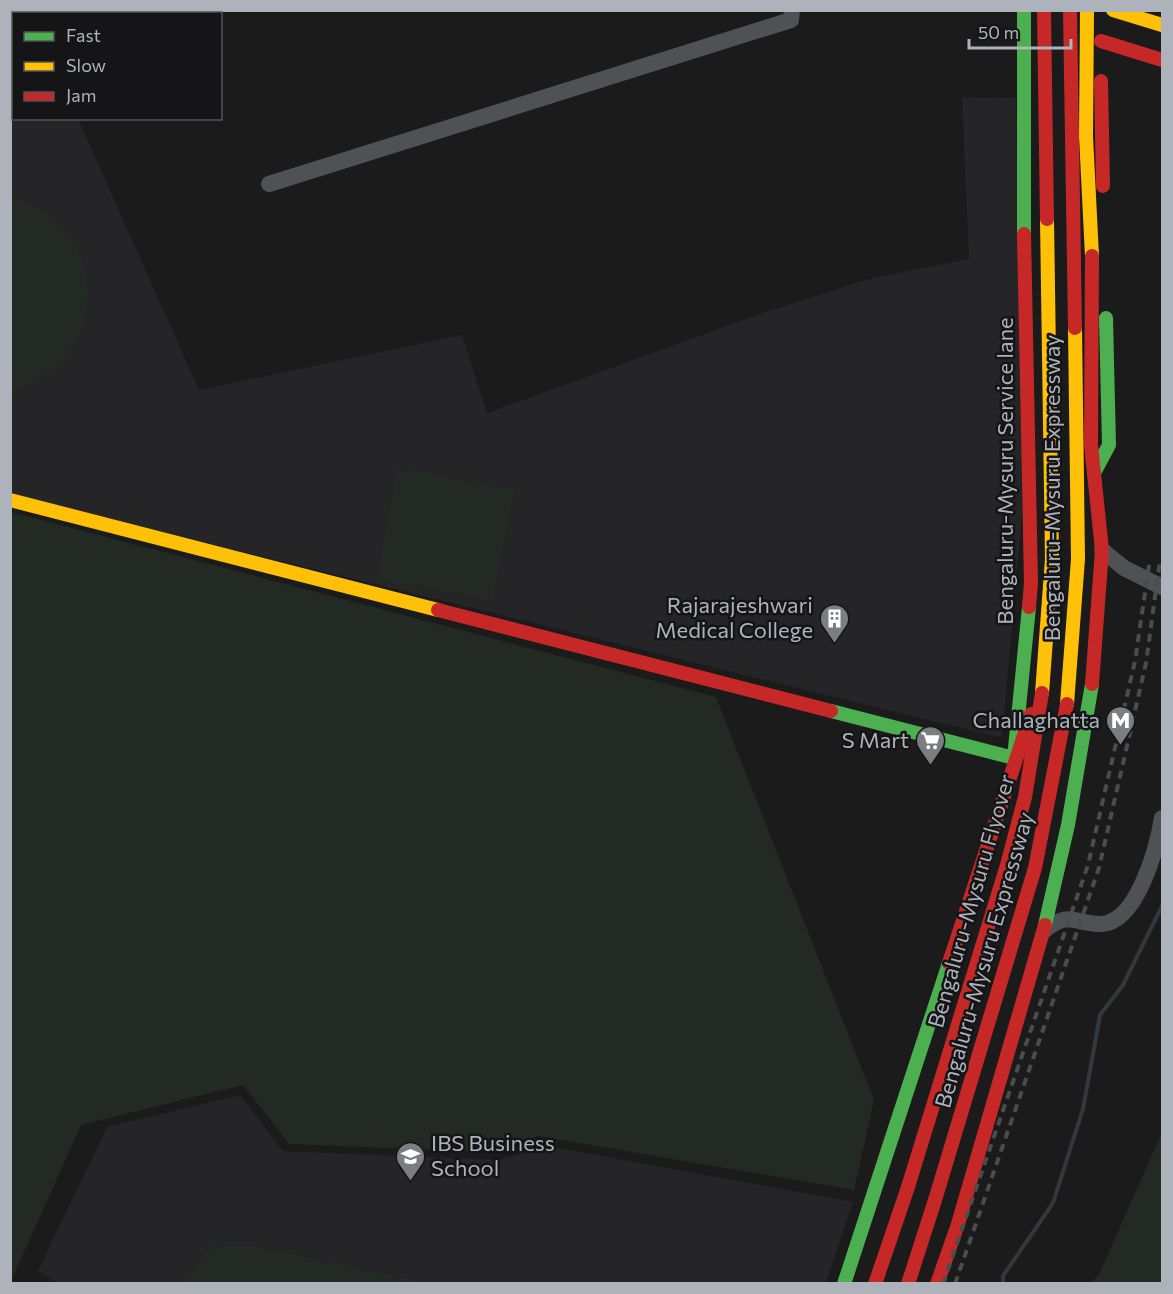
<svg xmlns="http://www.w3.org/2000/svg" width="1173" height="1294" viewBox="0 0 1173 1294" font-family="Commissioner,sans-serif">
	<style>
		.built { fill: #252527 }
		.green { fill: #232a24 }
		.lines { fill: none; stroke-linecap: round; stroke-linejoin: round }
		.stream { stroke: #31393e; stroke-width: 4 }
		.street { stroke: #505154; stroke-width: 16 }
		.fast { stroke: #4caf50; stroke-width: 14 }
		.slow { stroke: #ffc107; stroke-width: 14 }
		.jam { stroke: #c62828; stroke-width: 14 }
		.rail { stroke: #4b4c4e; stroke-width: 4; stroke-dasharray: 8 6; stroke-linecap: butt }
		.slow-bridge { stroke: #ffc107; stroke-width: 14 }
		.jam-bridge { stroke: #c62828; stroke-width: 14 }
		.labels { text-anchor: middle; stroke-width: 5; stroke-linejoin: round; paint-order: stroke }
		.street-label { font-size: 22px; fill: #aeb2ba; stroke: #151517 }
		.poi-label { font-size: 22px; fill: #aeb2ba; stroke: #151517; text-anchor: end }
	</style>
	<rect width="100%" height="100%" fill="#1b1b1b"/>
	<g class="built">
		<path d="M 10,11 L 32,11 L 33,13 L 14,14 L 14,118 L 78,119 L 199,390 L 462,335 L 487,413 L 768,311 L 873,278 L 969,259 L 962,97 L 1016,98 L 1022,513 L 1002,738 L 11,495 Z"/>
		<path d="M 240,1095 L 283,1151 L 499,1160 L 548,1146 L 853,1202 L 826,1283 L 429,1283 L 258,1246 L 212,1245 L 182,1283 L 58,1283 L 38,1271 L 107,1127 Z"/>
	</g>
	<g class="green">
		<path d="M 11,197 C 114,226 113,361 11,391 Z"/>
		<path d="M 397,468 L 514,489 L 493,600 L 377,579 Z"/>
		<path d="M 11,512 L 716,697 L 874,1100 L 854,1190 L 538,1136 L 492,1152 L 289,1144 L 243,1085 L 81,1125 L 11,1281 Z"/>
		<path d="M 1162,1132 L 1162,1283 L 1090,1283 L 1099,1275 Z"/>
		<path d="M 212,1245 L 258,1246 L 429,1283 L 182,1283 Z"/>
	</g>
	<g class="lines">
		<path class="stream" d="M 1003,1284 L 1003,1276 L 1053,1203 L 1083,1109 L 1100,1015 L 1123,985 L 1162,906"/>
		<g class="street">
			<path d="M 269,184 L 791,20 L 792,10"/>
			<path d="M 1102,550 L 1124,568 L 1162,587"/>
			<path d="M 1045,930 C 1069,910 1074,924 1101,924 C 1137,923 1157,848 1162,818"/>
		</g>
		<g class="fast">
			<path d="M 1024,10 L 1024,234"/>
			<path d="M 1094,473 L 1109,445 L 1106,318"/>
			<path d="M 831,711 L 1014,758 L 1029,607"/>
			<path d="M 1045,925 L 1068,825 L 1092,684"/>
			<path d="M 844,1284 L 949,963"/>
		</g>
		<g class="slow">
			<path d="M 1087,10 L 1086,136 L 1092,256"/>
			<path d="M 1113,10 L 1162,25"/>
			<path d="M 10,500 L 438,610"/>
		</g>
		<g class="jam">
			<path d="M 1101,41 L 1162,60"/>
			<path d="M 1101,81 L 1103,186"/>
			<path d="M 1024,234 L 1031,583 L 1029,607"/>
			<path d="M 1092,256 L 1091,445 L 1102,550 L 1092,684"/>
			<path d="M 438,610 L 831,711"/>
			<path d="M 949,963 L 1031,714"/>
			<path d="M 875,1284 L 908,1187"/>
			<path d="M 908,1284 L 935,1200"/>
			<path d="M 937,1284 L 958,1224 L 1045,925"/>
		</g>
		<g class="rail">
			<path d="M 943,1284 L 1088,865 L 1135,661 L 1150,559"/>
			<path d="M 955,1284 L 1099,868 L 1146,663 L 1160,560"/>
		</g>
		<g class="slow-bridge">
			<path d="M 1042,693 L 1052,559 L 1047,219"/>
			<path d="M 1067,704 L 1078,559 L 1075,328"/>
		</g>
		<g class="jam-bridge">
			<path d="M 1044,10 L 1047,219"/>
			<path d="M 1070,10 L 1075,328"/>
			<path d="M 908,1187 L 1007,865 L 1025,797 L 1042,693"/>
			<path d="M 935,1200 L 1035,868 L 1067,704"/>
		</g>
	</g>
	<defs>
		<symbol id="building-pin" viewBox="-11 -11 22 30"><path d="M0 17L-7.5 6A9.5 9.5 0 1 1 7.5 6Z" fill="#7b7d82" stroke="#151517"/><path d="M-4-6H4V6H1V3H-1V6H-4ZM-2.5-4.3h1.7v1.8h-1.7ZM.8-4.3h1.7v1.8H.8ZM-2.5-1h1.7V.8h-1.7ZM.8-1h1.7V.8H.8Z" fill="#fff"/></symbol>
		<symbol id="metro-pin" viewBox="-11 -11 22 30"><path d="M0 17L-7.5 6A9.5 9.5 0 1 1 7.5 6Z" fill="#7b7d82" stroke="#151517"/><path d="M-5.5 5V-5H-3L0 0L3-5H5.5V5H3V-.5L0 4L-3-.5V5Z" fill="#fff"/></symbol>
		<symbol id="supermarket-pin" viewBox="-11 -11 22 30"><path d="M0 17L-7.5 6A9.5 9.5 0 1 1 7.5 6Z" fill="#7b7d82" stroke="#151517"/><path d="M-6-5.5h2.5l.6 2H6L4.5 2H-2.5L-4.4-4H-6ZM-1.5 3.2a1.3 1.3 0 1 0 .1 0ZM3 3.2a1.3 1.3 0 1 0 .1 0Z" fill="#fff"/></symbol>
		<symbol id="university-pin" viewBox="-11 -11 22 30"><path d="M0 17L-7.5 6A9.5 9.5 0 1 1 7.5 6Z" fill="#7b7d82" stroke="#151517"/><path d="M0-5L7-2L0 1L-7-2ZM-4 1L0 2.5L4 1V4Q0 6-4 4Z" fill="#fff"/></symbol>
	</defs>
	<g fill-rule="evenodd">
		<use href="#building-pin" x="818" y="602" width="33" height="45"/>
		<use href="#metro-pin" x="1104" y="704" width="33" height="45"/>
		<use href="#supermarket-pin" x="914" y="724" width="33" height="45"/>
		<use href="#university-pin" x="394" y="1140" width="33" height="45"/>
	</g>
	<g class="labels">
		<g class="street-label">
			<text transform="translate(1005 471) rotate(-90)" y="8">Bengaluru-Mysuru Service lane</text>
			<text transform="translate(1052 488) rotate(-90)" y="8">Bengaluru-Mysuru Expressway</text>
			<text transform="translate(971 901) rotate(-74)" y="8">Bengaluru-Mysuru Flyover</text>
			<text transform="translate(984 960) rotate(-74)" y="8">Bengaluru-Mysuru Expressway</text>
		</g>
		<g class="poi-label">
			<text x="813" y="613">Rajarajeshwari<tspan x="813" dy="25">Medical College</tspan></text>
			<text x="1100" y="728">Challaghatta</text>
			<text x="909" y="748">S Mart</text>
			<text x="431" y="1151" text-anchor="start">IBS Business<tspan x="431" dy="25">School</tspan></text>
		</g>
	</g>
	<rect width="1173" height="1294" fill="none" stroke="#aeb2ba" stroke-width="24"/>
	<rect x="12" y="12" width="210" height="108" fill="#151517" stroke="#525458" stroke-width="1.5"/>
	<rect x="24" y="32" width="30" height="9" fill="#4caf50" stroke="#525458" stroke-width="1.5"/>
	<text x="66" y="42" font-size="18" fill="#aeb2ba">Fast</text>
	<rect x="24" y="62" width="30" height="9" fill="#ffc107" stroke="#525458" stroke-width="1.5"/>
	<text x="66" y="72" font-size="18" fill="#aeb2ba">Slow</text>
	<rect x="24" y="92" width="30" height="9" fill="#c62828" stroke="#525458" stroke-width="1.5"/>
	<text x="66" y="102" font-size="18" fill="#aeb2ba">Jam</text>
	<path d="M969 39v9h102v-9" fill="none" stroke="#aeb2ba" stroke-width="3"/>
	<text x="978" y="39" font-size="18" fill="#aeb2ba" stroke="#151517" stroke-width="4.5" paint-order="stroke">50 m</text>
</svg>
